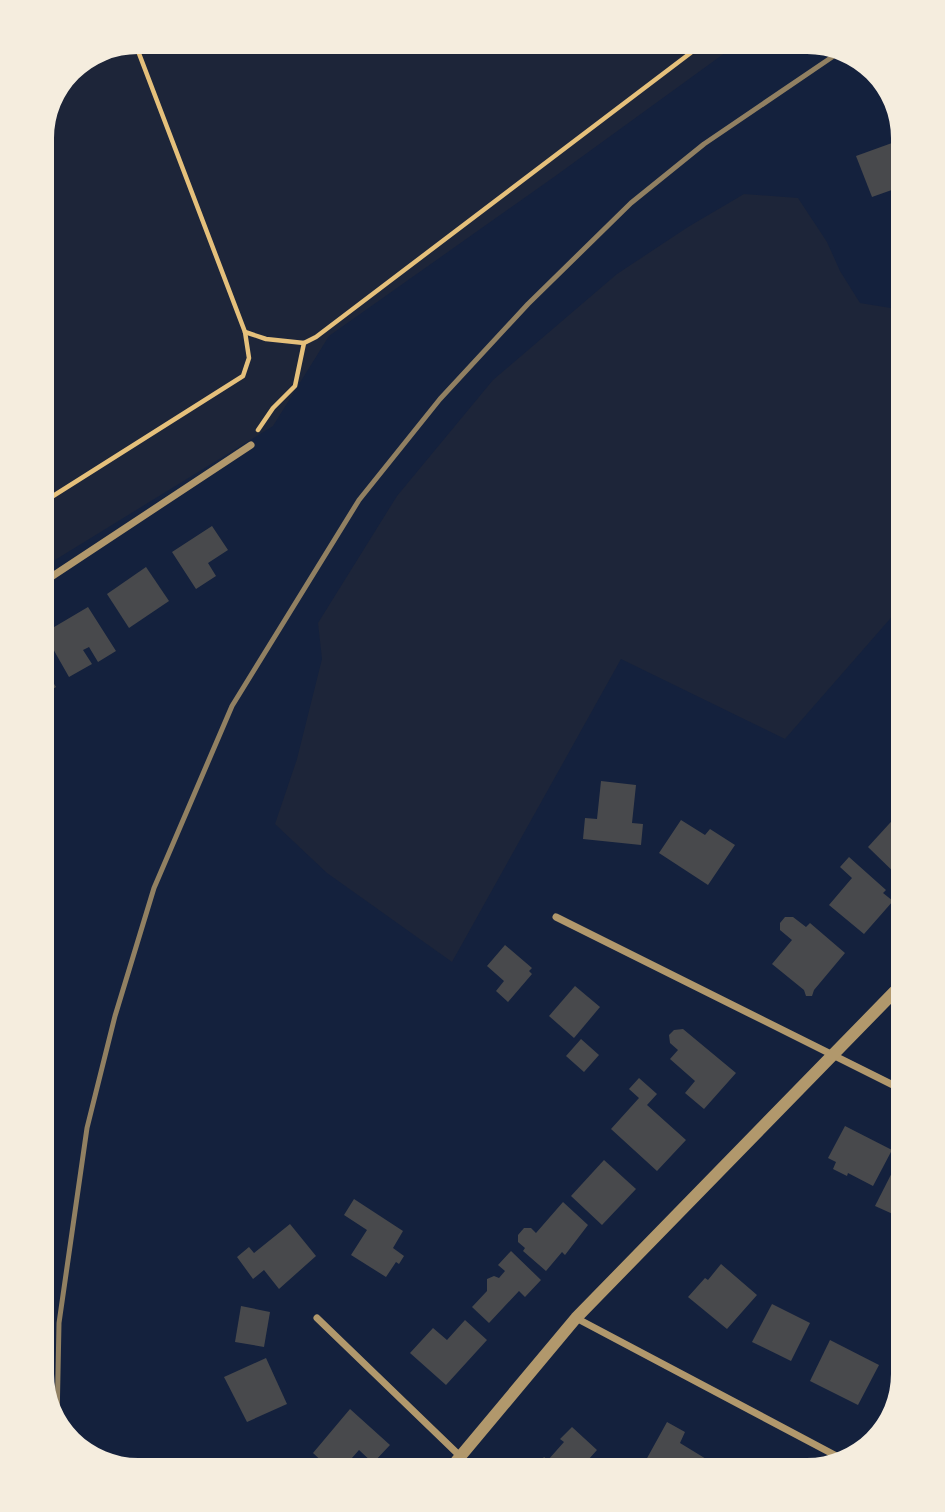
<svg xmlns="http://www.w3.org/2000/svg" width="945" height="1512" viewBox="0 0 945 1512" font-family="Quicksand,sans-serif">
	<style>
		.green { fill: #1d2539 }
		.building { fill: #48494c }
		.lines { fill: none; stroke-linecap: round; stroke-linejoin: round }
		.path { stroke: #e5c07b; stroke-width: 4.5 }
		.minor { stroke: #b1986c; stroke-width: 7 }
		.tertiary { stroke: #b1986c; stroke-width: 12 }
		.rail { stroke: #918062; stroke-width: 5 }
	</style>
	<rect width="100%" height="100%" fill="#14213d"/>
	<g class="green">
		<path d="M 138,42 L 740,42 L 554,177 L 329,336 L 273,426 L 42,568 L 42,132 L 70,70 Z"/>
		<path d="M 744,194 L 798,198 L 827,242 L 840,271 L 860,303 L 903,310 L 903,604 L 785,739 L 621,659 L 452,962 L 327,873 L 275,824 L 297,759 L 322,659 L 318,623 L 397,496 L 493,380 L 617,274 L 688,227 Z"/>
	</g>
	<g class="building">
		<path d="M 903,139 L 903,186 L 872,197 L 856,156 Z"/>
		<path d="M 212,526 L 228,550 L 208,563 L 216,576 L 196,589 L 172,552 Z"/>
		<path d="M 146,567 L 169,601 L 129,628 L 107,594 Z"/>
		<path d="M 88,607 L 116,651 L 98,662 L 89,647 L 83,650 L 92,664 L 69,677 L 44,633 Z"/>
		<path d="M 42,665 L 56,687 L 42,696 Z"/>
		<path d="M 601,781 L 636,785 L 632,823 L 643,824 L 641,845 L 583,839 L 585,818 L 597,819 Z"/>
		<path d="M 900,812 L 903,814 L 903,881 L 868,847 Z"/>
		<path d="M 681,820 L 705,835 L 710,829 L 735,845 L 708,885 L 659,853 Z"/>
		<path d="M 849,857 L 886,890 L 883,893 L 893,901 L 864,934 L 829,905 L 852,878 L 840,867 Z"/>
		<path d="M 42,861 L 48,862 L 43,889 L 42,889 Z"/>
		<path d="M 785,917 L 793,917 L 806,927 L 810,923 L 845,953 L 814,990 L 812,996 L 806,996 L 804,990 L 772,964 L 792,940 L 780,930 L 780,923 Z"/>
		<path d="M 505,945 L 532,968 L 529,971 L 532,974 L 508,1002 L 496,991 L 504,981 L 487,966 Z"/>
		<path d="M 575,986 L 600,1007 L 574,1038 L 549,1016 Z"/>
		<path d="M 683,1029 L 736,1073 L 704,1109 L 685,1093 L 695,1081 L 670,1059 L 678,1050 L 670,1043 L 669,1035 L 674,1030 Z"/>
		<path d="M 581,1039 L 599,1055 L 584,1072 L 566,1056 Z"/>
		<path d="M 639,1078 L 657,1094 L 647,1105 L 686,1140 L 657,1171 L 611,1129 L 639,1098 L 629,1089 Z"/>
		<path d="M 845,1126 L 892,1150 L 873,1186 L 848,1173 L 847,1176 L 833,1169 L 836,1162 L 828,1158 Z"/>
		<path d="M 903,1151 L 903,1200 L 895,1215 L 875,1206 Z"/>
		<path d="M 604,1160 L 636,1189 L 602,1225 L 571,1196 Z"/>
		<path d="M 354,1199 L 403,1231 L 393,1248 L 404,1256 L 399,1264 L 396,1262 L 386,1277 L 351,1255 L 367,1230 L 344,1215 Z"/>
		<path d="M 563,1202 L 588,1225 L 565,1255 L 562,1252 L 546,1271 L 523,1251 L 525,1248 L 518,1242 L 518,1235 L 524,1228 L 531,1228 L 536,1233 Z"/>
		<path d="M 290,1224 L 316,1256 L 279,1289 L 264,1270 L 253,1279 L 237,1257 L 249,1247 L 254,1253 Z"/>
		<path d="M 511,1251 L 541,1280 L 525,1297 L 519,1291 L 489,1323 L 472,1307 L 487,1291 L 487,1279 L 494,1276 L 499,1278 L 505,1271 L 498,1265 Z"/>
		<path d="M 721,1264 L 757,1295 L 727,1329 L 688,1297 L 705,1278 L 708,1280 Z"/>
		<path d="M 772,1304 L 810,1323 L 791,1361 L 752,1342 Z"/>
		<path d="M 241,1306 L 270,1312 L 264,1347 L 235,1342 Z"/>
		<path d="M 465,1320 L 487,1340 L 446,1385 L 410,1353 L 433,1328 L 447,1340 Z"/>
		<path d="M 830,1340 L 879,1365 L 858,1405 L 810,1381 Z"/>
		<path d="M 266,1358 L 287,1404 L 247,1422 L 224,1377 Z"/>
		<path d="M 350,1409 L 390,1445 L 373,1463 L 359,1450 L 344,1467 L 336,1460 L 329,1468 L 313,1453 Z"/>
		<path d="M 667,1422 L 685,1432 L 680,1443 L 716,1465 L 713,1470 L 663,1470 L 646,1460 Z"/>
		<path d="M 572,1427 L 597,1450 L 579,1470 L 533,1470 L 544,1457 L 548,1460 L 564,1442 L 560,1439 Z"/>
	</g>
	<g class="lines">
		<g class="path">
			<path d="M 245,332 L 266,339 L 304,343"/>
			<path d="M 258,430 L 273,408 L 295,386 L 304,343 L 316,337 L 705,42"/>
			<path d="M 42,503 L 243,376 L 249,358 L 245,332 L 135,43"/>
		</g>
		<g class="minor">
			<path d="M 42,583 L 251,445"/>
			<path d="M 556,917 L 903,1090"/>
			<path d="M 317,1318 L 461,1457"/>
			<path d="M 576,1318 L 846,1461"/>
		</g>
		<path class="tertiary" d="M 449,1470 L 576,1318 L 903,983"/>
		<path class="rail" d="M 57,1422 L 59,1323 L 87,1128 L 115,1016 L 154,888 L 232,706 L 359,500 L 440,399 L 528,304 L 631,203 L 704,144 L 841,51"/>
	</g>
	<path d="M0 0H945V1512H0ZM138 54H807A84 84 0 0 1 891 138V1374A84 84 0 0 1 807 1458H138A84 84 0 0 1 54 1374V138A84 84 0 0 1 138 54Z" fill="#f5edde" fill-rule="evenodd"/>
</svg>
